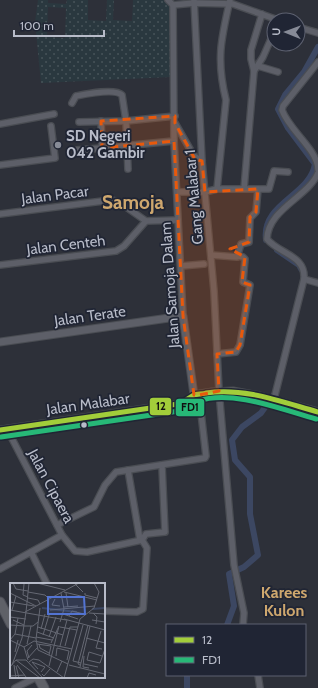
<svg xmlns="http://www.w3.org/2000/svg" width="318" height="688" viewBox="0 0 318 688" font-family="Cabin,sans-serif">
	<style>
		.grass { fill: url(#grass-dots); fill-rule: evenodd }
		.lines { fill: none; stroke-linecap: round; stroke-linejoin: round }
		.canal { stroke: #3c4762; stroke-width: 6 }
		.minor-casing { stroke: #4a4d53; stroke-width: 8 }
		.tertiary-casing { stroke: #4a4d53; stroke-width: 9 }
		.primary-casing { stroke: #4b4d56; stroke-width: 11 }
		.minor { stroke: #5d5f68; stroke-width: 5.5 }
		.tertiary { stroke: #5d5f68; stroke-width: 7 }
		.primary { stroke: #5f6168; stroke-width: 9 }
		.bus-1-casing { stroke: #202534; stroke-width: 8 }
		.bus-2-casing { stroke: #202534; stroke-width: 8 }
		.bus-1 { stroke: #a2cd3a; stroke-width: 5 }
		.bus-2 { stroke: #27b877; stroke-width: 5 }
		.marked { fill: #e8590c; fill-opacity: 0.2; stroke: #e8590c; stroke-width: 3; stroke-dasharray: 8 5; stroke-linejoin: round }
		.poi-dot { fill: #878b97; stroke: #202534; stroke-width: 1.5 }
		.bus-dot { fill: #b8bcc9; stroke: #202534; stroke-width: 1.5 }
		.labels { text-anchor: middle; stroke-width: 3.5; stroke-linejoin: round; paint-order: stroke }
		.poi-label { font-size: 15px; font-weight: bold; fill: #b8bcc9; stroke: #202534; text-anchor: start }
		.street-label { font-size: 15px; fill: #b8bcc9; stroke: #202534 }
		.neighbourhood-label { font-size: 16px; font-weight: bold; fill: #cea76e; stroke: #202534 }
		.district-label { font-size: 19px; font-weight: bold; fill: #cea76e; stroke: #202534 }
		.inset-river { fill: none; stroke: #3c4762; stroke-width: 2 }
		.inset-road { fill: none; stroke: #656873; stroke-width: 1 }
		.view { fill: #5374d3; fill-opacity: 0.15; stroke: #5374d3; stroke-width: 2 }
		.inset-edge { fill: none; stroke: #b8bcc9; stroke-width: 2 }
		.line-badge { stroke: #202534; stroke-width: 1.5 }
		.pale-badge-label { font-size: 11px; text-anchor: middle; font-weight: bold; fill: #111 }
	</style>
	<defs>
		<pattern id="grass-dots" width="8" height="8" patternUnits="userSpaceOnUse"><rect width="8" height="8" fill="#2a383f"/><path d="M2 2h.1M6 6h.1" fill="none" stroke="#475359" stroke-width="1.8" stroke-linecap="round"/></pattern>
	</defs>
	<rect width="100%" height="100%" fill="#2d3039"/>
	<path class="grass" d="M 38,0 L 48,0 L 48,3 L 66,4 L 67,0 L 88,0 L 88,20 L 106,21 L 107,0 L 114,0 L 113,20 L 132,21 L 133,0 L 169,0 L 171,77 L 41,83 L 35,22 ZM 48,7 L 66,8 L 65,38 L 47,37 Z"/>
	<g class="lines">
		<g class="canal">
			<path d="M 266,240 C 261,203 310,196 315,164 L 288,128 L 278,109 L 285,95 L 304,72 L 318,47"/>
			<path d="M 277,250 L 299,265 L 301,269"/>
			<path d="M 227,625 L 234,606 L 229,574 L 244,567 L 258,555 L 250,514 L 250,477 L 235,460 L 232,440 L 242,427 L 261,413 L 273,396"/>
			<path d="M 187,688 L 187,675"/>
		</g>
		<defs>
			<g id="minor">
				<path d="M 168,0 L 173,5 L 194,3 L 233,4 L 278,20"/>
				<path d="M 194,0 L 202,161 L 214,291 L 219,391 L 234,565 L 244,613 L 243,625"/>
				<path d="M 173,5 L 174,141 L 183,316"/>
				<path d="M 298,27 L 318,33"/>
				<path d="M 318,62 L 283,106 L 282,110 C 289,130 317,149 318,169"/>
				<path d="M 258,66 L 278,72"/>
				<path d="M 254,71 L 263,57 L 274,32"/>
				<path d="M 72,103 L 76,96 C 86,94 115,88 122,95 L 126,121 L 128,169"/>
				<path d="M 101,121 L 102,148 L 174,141"/>
				<path d="M 79,122 L 126,121 L 175,116"/>
				<path d="M 175,123 L 194,156 L 202,161"/>
				<path d="M 0,124 L 54,114"/>
				<path d="M 77,150 L 102,148"/>
				<path d="M 0,165 L 55,158 L 51,126"/>
				<path d="M 318,173 C 308,197 268,209 267,239 C 279,254 306,255 304,279 L 318,283"/>
				<path d="M 217,189 L 226,100 C 216,60 221,39 230,0"/>
				<path d="M 244,189 L 254,71 L 251,59 L 251,50 L 262,14"/>
				<path d="M 177,192 L 205,192 L 217,189 L 269,189 L 274,171 L 288,172"/>
				<path d="M 0,214 L 111,200 L 119,202 L 146,221 L 178,220"/>
				<path d="M 211,255 L 237,257 L 241,244 L 249,242 L 250,218 L 256,212 L 258,189"/>
				<path d="M 0,265 L 116,251 L 124,246 L 146,221"/>
				<path d="M 181,266 L 204,264"/>
				<path d="M 217,354 L 236,352 L 240,345 L 250,285 L 243,282 L 245,259 L 243,257 L 238,256"/>
				<path d="M 274,399 L 304,279"/>
				<path d="M 7,429 L 62,535 L 75,551 L 87,552 L 142,540 L 146,534 L 165,532 L 162,466"/>
				<path d="M 128,470 L 140,540"/>
				<path d="M 57,525 L 94,507 L 105,485 L 116,472 L 205,458 L 206,456 L 199,395"/>
				<path d="M 31,552 L 47,584"/>
				<path d="M 0,569 L 62,535"/>
				<path d="M 104,611 L 137,612 L 143,609 L 147,548 L 142,540"/>
				<path d="M 258,675 L 260,688"/>
				<path d="M 15,688 L 37,677"/>
			</g>
			<g id="tertiary">
				<path d="M 0,342 L 183,316 L 194,395"/>
				<path d="M 0,430 L 178,404 L 187,401 L 194,395 L 212,392 L 233,391 L 260,396 L 318,412"/>
			</g>
			<g id="primary">
				<path d="M 0,602 L 11,624"/>
				<path d="M 38,677 L 44,688"/>
			</g>
		</defs>
		<use href="#minor" class="minor-casing"/>
		<use href="#tertiary" class="tertiary-casing"/>
		<use href="#primary" class="primary-casing"/>
		<use href="#minor" class="minor"/>
		<use href="#tertiary" class="tertiary"/>
		<use href="#primary" class="primary"/>
		<defs>
			<path id="bus-1" d="M 0,430 L 178,404 C 185,402 188,398 194,395 C 197,394 203,394 206,393 C 244,387 282,402 318,412"/>
			<path id="bus-2" d="M 1,437 L 179,411 C 183,410 187,409 191,407 C 193,405 195,402 198,401 C 232,389 283,410 316,419"/>
		</defs>
		<use href="#bus-1" class="bus-1-casing"/>
		<use href="#bus-2" class="bus-2-casing"/>
		<use href="#bus-1" class="bus-1"/>
		<use href="#bus-2" class="bus-2"/>
	</g>
	<path class="marked" d="M 175,116 L 175,123 L 195,159 L 202,161 L 205,192 L 258,189 L 256,212 L 250,217 L 249,242 L 230,249 L 245,257 L 242,282 L 250,285 L 240,345 L 236,352 L 217,354 L 219,391 L 199,395 L 194,395 L 183,316 L 174,141 L 102,148 L 101,121 Z"/>
	<circle class="poi-dot" cx="58" cy="145" r="4"/>
	<circle class="bus-dot" cx="84" cy="425" r="3.5"/>
	<g class="labels">
		<g class="poi-label">
			<text x="66" y="141">SD Negeri<tspan x="66" dy="17">042 Gambir</tspan></text>
		</g>
		<g class="street-label">
			<text transform="translate(55 195) rotate(-7)" y="5">Jalan Pacar</text>
			<text transform="translate(194 197) rotate(-95)" y="5">Gang Malabar 1</text>
			<text transform="translate(66 245) rotate(-7)" y="5">Jalan Centeh</text>
			<text transform="translate(170 285) rotate(-94)" y="5">Jalan Samoja Dalam</text>
			<text transform="translate(90 316) rotate(-8)" y="5">Jalan Terate</text>
			<text transform="translate(88 404) rotate(-8)" y="5">Jalan Malabar</text>
			<text transform="translate(51 486) rotate(62)" y="5">Jalan Cipaera</text>
		</g>
		<g class="neighbourhood-label">
			<text x="284" y="598">Karees<tspan x="284" dy="18">Kulon</tspan></text>
		</g>
		<g class="district-label">
			<text x="133" y="209">Samoja</text>
		</g>
	</g>
	<g transform="translate(10 583)">
		<rect width="95" height="95" fill="#2d3039"/>
		<path class="inset-river" d="M 32,25 L 67,29M 82,26 L 95,25"/>
		<path class="inset-road" d="M 3,0 L 6,6 L 18,8M 27,0 L 55,7M 64,0 L 73,9M 14,1 L 13,12 L 18,14M 18,9 L 35,12 L 39,16M 54,9 L 87,17M 0,10 L 26,23M 56,10 L 58,24M 75,10 L 75,12 L 87,15M 18,15 L 28,17 L 30,21M 45,16 L 42,22 L 50,23M 0,19 L 24,23M 54,24 L 68,23M 30,25 L 26,56 L 28,67 L 58,81M 0,27 L 56,37M 2,27 L 6,13M 40,27 L 85,23M 15,29 L 69,0M 16,29 L 19,0M 79,30 L 95,31M 83,30 L 87,34 L 86,41M 53,31 L 68,36M 59,33 L 62,28 L 74,31M 0,34 L 16,36M 54,36 L 95,47M 3,37 L 14,42M 82,37 L 95,39M 50,39 L 54,26 L 51,10M 0,42 L 15,43M 15,43 L 23,43 L 28,39M 28,44 L 53,52M 50,44 L 67,47M 31,46 L 35,31M 91,48 L 86,65 L 92,66M 27,49 L 44,55M 5,51 L 0,57 L 14,64M 5,51 L 26,55M 5,51 L 8,35M 33,52 L 39,32M 26,54 L 42,57M 39,54 L 46,34M 76,55 L 95,60M 41,60 L 49,43M 17,61 L 21,43M 27,61 L 41,63 L 39,72M 29,61 L 30,65 L 39,70M 50,63 L 57,37M 55,63 L 60,44 L 68,44M 5,69 L 8,57M 46,73 L 47,65 L 59,68 L 57,77M 74,73 L 73,84 L 79,85M 92,73 L 79,69 L 77,77 L 90,80 L 95,66M 19,75 L 17,68 L 22,62M 17,76 L 27,65M 6,77 L 30,95M 18,77 L 14,64 L 24,58 L 62,66M 19,79 L 23,76 L 29,77 L 54,95M 71,80 L 63,78 L 73,42M 74,81 L 88,84M 2,82 L 12,55 L 16,29M 4,82 L 6,95M 7,82 L 16,94M 59,82 L 95,91M 70,82 L 68,81 L 78,42M 6,83 L 9,95M 39,83 L 49,43M 0,84 L 6,77 L 16,77 L 33,95M 70,84 L 80,43M 28,86 L 22,79 L 35,84 L 31,89M 47,89 L 52,78M 32,91 L 34,93 L 40,86M 0,93 L 15,92M 54,95 L 70,36 L 84,25 L 89,9 L 84,0M 77,95 L 79,90 L 86,92"/>
		<path class="view" d="M 38,14 L 74,14 L 75,31 L 38,31 Z"/>
		<rect width="95" height="95" class="inset-edge"/>
	</g>
	<g class="line-badge">
		<rect x="149" y="397" width="23" height="19" rx="4" fill="#a2cd3a"/>
		<rect x="175" y="398" width="30" height="19" rx="4" fill="#27b877"/>
	</g>
	<g class="pale-badge-label">
		<text x="161" y="410">12</text>
		<text x="190" y="411">FD1</text>
	</g>
	<rect x="166" y="624" width="140" height="52" fill="#202534" stroke="#5d6170"/>
	<rect x="174" y="637" width="20" height="6" fill="#a2cd3a" stroke="#5d6170"/>
	<text x="202" y="644" font-size="12" fill="#b8bcc9">12</text>
	<rect x="174" y="657" width="20" height="6" fill="#27b877" stroke="#5d6170"/>
	<text x="202" y="664" font-size="12" fill="#b8bcc9">FD1</text>
	<g transform="translate(286 32) rotate(271)"><circle r="19" fill="#202534" stroke="#5d6170"/>
	<path d="M0-3L7 15L0 10L-7 15Z" fill="#878b97"/>
	<text y="-6" font-size="11" font-weight="bold" text-anchor="middle" fill="#b8bcc9">U</text>
	</g>
	<path d="M14 30v6h90v-6" fill="none" stroke="#b8bcc9" stroke-width="2"/>
	<text x="20" y="30" font-size="12" fill="#b8bcc9" stroke="#202534" stroke-width="3" paint-order="stroke">100 m</text>
</svg>
